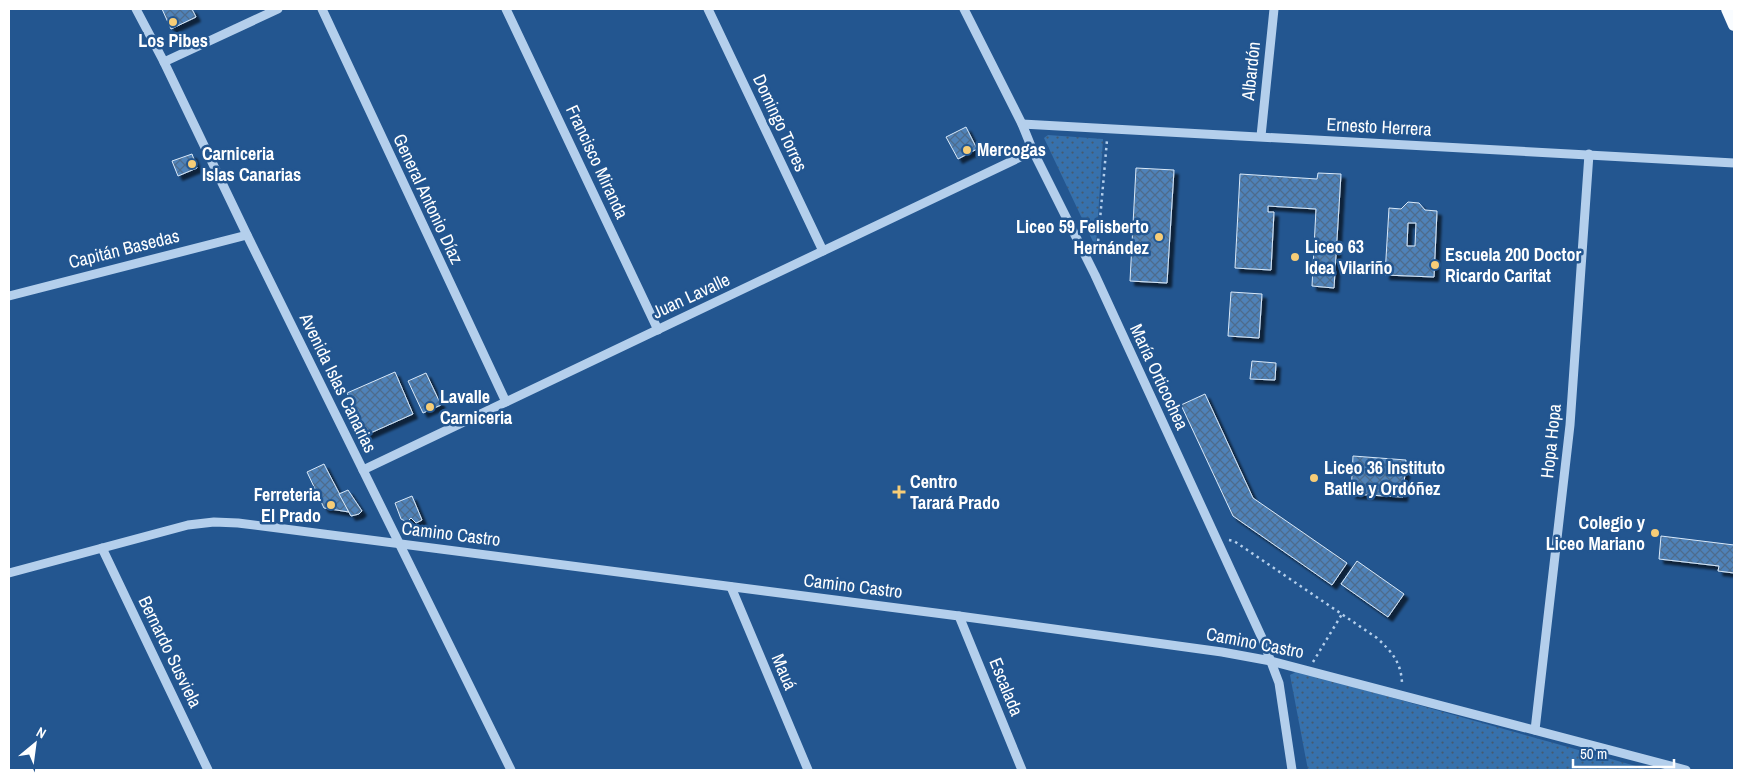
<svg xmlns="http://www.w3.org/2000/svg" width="1743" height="779" viewBox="0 0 1743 779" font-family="'Archivo Narrow',sans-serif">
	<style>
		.green { fill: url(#green-dots) }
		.building { fill: url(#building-cross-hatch); stroke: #d9e9f9; fill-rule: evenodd; filter: url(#shadow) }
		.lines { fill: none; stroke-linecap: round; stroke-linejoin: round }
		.path { stroke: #b4cfec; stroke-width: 2.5; stroke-dasharray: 2.5 4; stroke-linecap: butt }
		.minor { stroke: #b4cfec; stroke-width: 9 }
		.major { stroke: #f9fcff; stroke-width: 12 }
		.poi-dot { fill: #f7cd77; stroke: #235690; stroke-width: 2 }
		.labels { text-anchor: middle; stroke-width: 5; stroke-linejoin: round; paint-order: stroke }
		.poi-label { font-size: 18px; font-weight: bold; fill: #fff; stroke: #235690; text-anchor: start }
		.street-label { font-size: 18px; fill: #fff; stroke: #235690 }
	</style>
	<defs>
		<pattern id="green-dots" width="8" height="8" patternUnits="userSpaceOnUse" patternTransform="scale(1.25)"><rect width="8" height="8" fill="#3771ac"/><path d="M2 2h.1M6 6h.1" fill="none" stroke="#445b72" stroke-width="1.8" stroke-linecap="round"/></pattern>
		<pattern id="building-cross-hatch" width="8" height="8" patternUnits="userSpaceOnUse" patternTransform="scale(1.25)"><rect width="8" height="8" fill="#5082b8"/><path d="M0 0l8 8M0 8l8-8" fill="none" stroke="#4e6c8d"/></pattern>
		<filter id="shadow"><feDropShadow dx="4.5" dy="4.5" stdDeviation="1" flood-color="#0009"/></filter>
	</defs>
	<rect width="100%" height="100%" fill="#235690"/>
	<g class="green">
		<path d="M 1048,135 L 1103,139 L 1096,248 L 1044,138 Z"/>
		<path d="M 1297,671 L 1650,770 L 1308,770 L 1290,675 Z"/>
	</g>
	<g class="building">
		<path d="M 162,9 L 192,9 L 196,17 L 171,29 Z"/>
		<path d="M 966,127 L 977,149 L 958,159 L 946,137 Z"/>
		<path d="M 192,154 L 197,168 L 178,176 L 172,161 Z"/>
		<path d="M 1136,168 L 1174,170 L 1167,283 L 1130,281 Z"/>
		<path d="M 1318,173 L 1341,174 L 1334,288 L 1312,286 L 1316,209 L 1268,206 L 1268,212 L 1274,212 L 1271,270 L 1235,268 L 1240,174 L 1317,179 Z"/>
		<path d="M 1408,202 L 1419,203 L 1425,210 L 1437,211 L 1434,277 L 1385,275 L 1389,208 L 1401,209 ZM 1408,223 L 1416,223 L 1415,246 L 1407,246 Z"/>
		<path d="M 1231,292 L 1262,294 L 1259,338 L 1228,336 Z"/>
		<path d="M 1252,361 L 1276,363 L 1275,380 L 1250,379 Z"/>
		<path d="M 395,372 L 413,414 L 366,435 L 347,393 Z"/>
		<path d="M 426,373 L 441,405 L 423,413 L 408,381 Z"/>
		<path d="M 1205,394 L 1253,498 L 1347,563 L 1332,585 L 1233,516 L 1181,405 Z"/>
		<path d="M 1353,456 L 1406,460 L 1403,497 L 1351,494 Z"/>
		<path d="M 324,464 L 327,470 L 349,512 L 324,508 L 307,472 Z"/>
		<path d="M 348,490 L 362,511 L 359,514 L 351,516 L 339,494 Z"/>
		<path d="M 412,496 L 422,520 L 416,523 L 411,518 L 407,522 L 401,519 L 395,503 Z"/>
		<path d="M 1661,536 L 1734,545 L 1734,573 L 1718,571 L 1719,566 L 1659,559 Z"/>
		<path d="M 1357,561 L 1404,594 L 1388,617 L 1341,584 Z"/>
	</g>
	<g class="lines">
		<g class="path">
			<path d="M 1097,254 L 1107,140"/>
			<path d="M 1229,540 L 1234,541 L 1377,638 C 1392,652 1401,662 1402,683"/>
			<path d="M 1313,662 L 1342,614"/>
		</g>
		<g class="minor">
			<path d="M 136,9 L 164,62 L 247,235 L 511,770"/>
			<path d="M 322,9 L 506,402"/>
			<path d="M 506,9 L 658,330"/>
			<path d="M 708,9 L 823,251"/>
			<path d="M 964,9 L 1022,124 L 1033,151 L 1095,275 L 1262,638 L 1279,683 L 1292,770"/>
			<path d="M 164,62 L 278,9"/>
			<path d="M 1022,124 L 1734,163"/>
			<path d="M 1261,136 L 1274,9"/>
			<path d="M 9,296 L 247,235"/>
			<path d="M 363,470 L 1033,151"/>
			<path d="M 102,548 L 208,770"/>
			<path d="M 9,573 L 188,525 L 214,522 L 238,523 L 959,616 L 1222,652 L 1271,661 L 1686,770"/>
			<path d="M 731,587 L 808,770"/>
			<path d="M 959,616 L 1022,770"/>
			<path d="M 1535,730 L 1570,425 L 1589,154"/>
		</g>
		<path class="major" d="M 1727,9 L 1734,25"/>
	</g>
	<g class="poi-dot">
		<circle cx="173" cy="22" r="5"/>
		<circle cx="967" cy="150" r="5"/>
		<circle cx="192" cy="164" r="5"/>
		<circle cx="1159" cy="237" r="5"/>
		<circle cx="1295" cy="257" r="5"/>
		<circle cx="1435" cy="265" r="5"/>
		<circle cx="430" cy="407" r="5"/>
		<circle cx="1314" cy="478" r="5"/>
		<path d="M896.5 484.5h5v5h5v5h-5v5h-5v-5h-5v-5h5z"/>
		<circle cx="331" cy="505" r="5"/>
		<circle cx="1655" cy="533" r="5"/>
	</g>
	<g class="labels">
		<g class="poi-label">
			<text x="173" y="47" text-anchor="middle">Los Pibes</text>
			<text x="977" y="156">Mercogas</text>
			<text x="202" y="160">Carniceria<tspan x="202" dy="21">Islas Canarias</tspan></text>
			<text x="1149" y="233" text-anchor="end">Liceo 59 Felisberto<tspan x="1149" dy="21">Hernández</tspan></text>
			<text x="1305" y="253">Liceo 63<tspan x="1305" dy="21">Idea Vilariño</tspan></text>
			<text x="1445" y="261">Escuela 200 Doctor<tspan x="1445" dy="21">Ricardo Caritat</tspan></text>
			<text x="440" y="403">Lavalle<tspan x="440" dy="21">Carniceria</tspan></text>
			<text x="1324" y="474">Liceo 36 Instituto<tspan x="1324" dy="21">Batlle y Ordóñez</tspan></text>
			<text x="910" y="488">Centro<tspan x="910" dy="21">Tarará Prado</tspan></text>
			<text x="321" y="501" text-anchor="end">Ferreteria<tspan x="321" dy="21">El Prado</tspan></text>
			<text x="1645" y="529" text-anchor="end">Colegio y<tspan x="1645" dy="21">Liceo Mariano</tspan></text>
		</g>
		<g class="street-label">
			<text transform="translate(1251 71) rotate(-84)" y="6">Albardón</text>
			<text transform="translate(780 123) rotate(65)" y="6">Domingo Torres</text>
			<text transform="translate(1379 127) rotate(3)" y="6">Ernesto Herrera</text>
			<text transform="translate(597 162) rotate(65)" y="6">Francisco Miranda</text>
			<text transform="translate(428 199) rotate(65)" y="6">General Antonio Díaz</text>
			<text transform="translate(124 249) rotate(-14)" y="6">Capitán Basedas</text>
			<text transform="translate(691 296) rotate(-25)" y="6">Juan Lavalle</text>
			<text transform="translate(1159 377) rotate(65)" y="6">María Orticochea</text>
			<text transform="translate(338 383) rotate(64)" y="6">Avenida Islas Canarias</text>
			<text transform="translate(1551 441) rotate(-84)" y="6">Hopa Hopa</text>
			<text transform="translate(451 534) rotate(7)" y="6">Camino Castro</text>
			<text transform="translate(853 586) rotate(7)" y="6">Camino Castro</text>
			<text transform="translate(1255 643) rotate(11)" y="6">Camino Castro</text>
			<text transform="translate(170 652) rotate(64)" y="6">Bernardo Susviela</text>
			<text transform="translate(784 672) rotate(67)" y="6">Mauá</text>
			<text transform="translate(1006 687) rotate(68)" y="6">Escalada</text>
		</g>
	</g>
	<rect width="1743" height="779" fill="none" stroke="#ffffff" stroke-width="20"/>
	<g transform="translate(35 744) rotate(29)" stroke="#235690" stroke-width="4" paint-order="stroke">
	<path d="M0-4L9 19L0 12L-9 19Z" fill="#ffffff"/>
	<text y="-8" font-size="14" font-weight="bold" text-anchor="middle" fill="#ffffff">N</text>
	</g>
	<path d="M1573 759v8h101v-8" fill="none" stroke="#ffffff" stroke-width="2.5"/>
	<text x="1580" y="759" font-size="15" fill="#ffffff" stroke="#235690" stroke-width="4" paint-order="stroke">50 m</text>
</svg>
